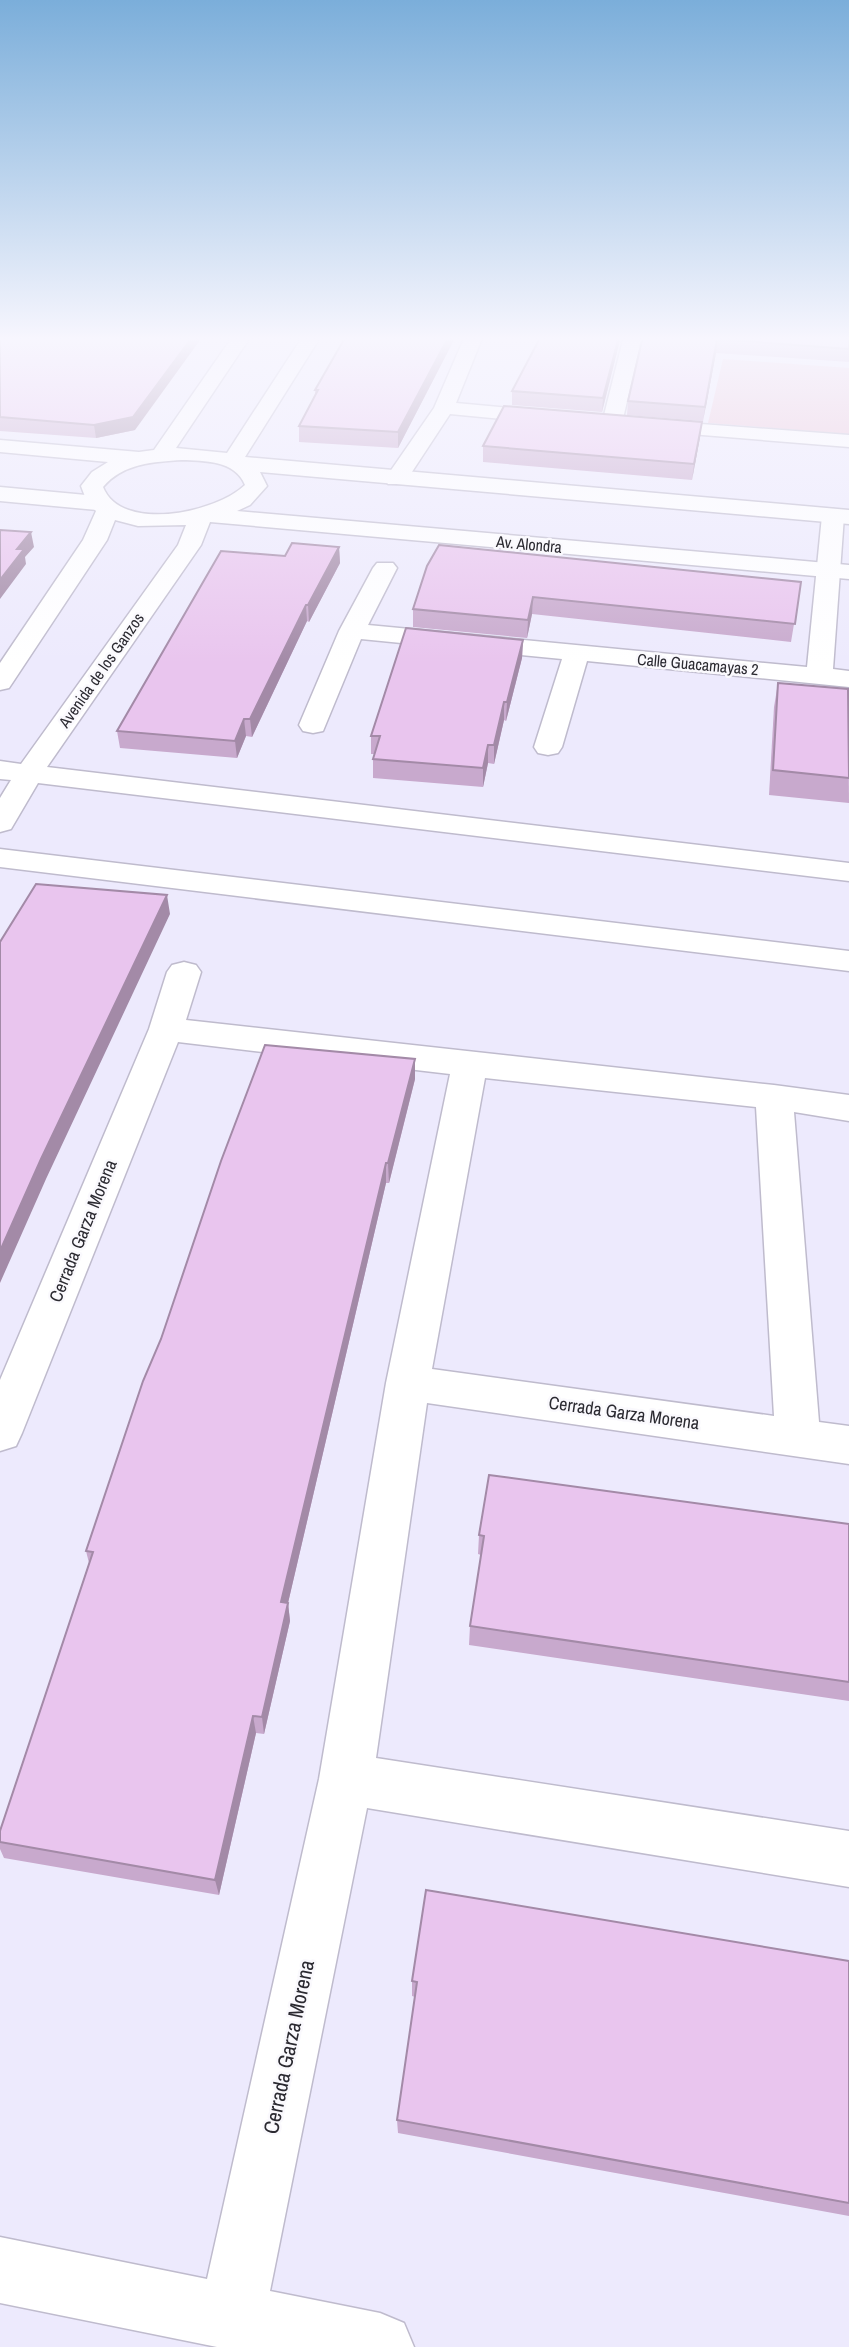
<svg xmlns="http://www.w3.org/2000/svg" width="849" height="2347" viewBox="0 0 849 2347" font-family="'Archivo Narrow',sans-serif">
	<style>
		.green { fill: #ecc3d5 }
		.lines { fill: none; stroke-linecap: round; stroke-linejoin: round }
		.street-casing { stroke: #bfbbcd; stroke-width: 3 }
		.secondary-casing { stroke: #bfbbcd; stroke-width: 3 }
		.street { fill: #fff; fill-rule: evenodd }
		.secondary { fill: #fff; fill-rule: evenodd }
		.wall { fill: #c8a9cd }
		.shaded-wall { fill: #a38aa7 }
		.building { fill: #e9c5ee; stroke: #a38aa7; stroke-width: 2 }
		.labels { text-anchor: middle; stroke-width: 5; stroke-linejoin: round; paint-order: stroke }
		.far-street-label { font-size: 16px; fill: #2b2a31; stroke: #faf9fd }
		.street-label { font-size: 18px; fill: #2b2a31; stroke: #faf9fd }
		.near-street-label { font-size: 21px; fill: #2b2a31; stroke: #faf9fd }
	</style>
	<rect width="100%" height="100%" fill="#edeafd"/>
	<path class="green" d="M 723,359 L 849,368 L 849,434 L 708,423 Z"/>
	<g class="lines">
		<defs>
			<g id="street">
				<path d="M 465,336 L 483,336 L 456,403 L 553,412 L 560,414 L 563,418 L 560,422 L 553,424 L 450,414 L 404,484 L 388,484 L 385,479 L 434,408 Z"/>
				<path d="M 624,336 L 642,336 L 622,423 L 619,427 L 605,427 L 602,423 Z"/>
				<path d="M 648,420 L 849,435 L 849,447 L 641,430 L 638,426 L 641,422 Z"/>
				<path d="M 0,487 L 97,496 L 105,498 L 108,503 L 105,508 L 97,510 L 0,501 Z"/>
				<path d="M 833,509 L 841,511 L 844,516 L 833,669 L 849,671 L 849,687 L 587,661 L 562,747 L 558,753 L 548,755 L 538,753 L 534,747 L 562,659 L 361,639 L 323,731 L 313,733 L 303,731 L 299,725 L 339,631 L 373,568 L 377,563 L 393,563 L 397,568 L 368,625 L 807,667 L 822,516 L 825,511 Z"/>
				<path d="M 184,962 L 196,965 L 201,972 L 186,1020 L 774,1085 L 849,1095 L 849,1121 L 794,1112 L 819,1422 L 849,1426 L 849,1464 L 427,1403 L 376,1758 L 849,1831 L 849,1887 L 367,1808 L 270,2291 L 380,2313 L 404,2323 L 414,2347 L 217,2347 L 0,2303 L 0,2237 L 207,2279 L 319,1779 L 386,1383 L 450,1074 L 178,1042 L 22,1433 L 16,1446 L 0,1451 L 0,1380 L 149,1029 L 167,972 L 172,965 ZM 485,1078 L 756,1107 L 774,1416 L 432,1369 Z"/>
			</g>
			<g id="secondary">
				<path d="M 233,336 L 251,336 L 176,448 L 227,453 L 303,336 L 321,336 L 245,457 L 849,510 L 849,524 L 260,472 L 267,486 L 250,505 L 237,511 L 849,565 L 849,579 L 210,522 L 201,545 L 47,767 L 849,863 L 849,881 L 38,783 L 11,829 L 0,832 L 0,798 L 11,780 L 0,779 L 0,761 L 21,764 L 178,545 L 186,525 L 138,526 L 115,520 L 107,540 L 13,682 L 9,688 L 0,690 L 0,663 L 83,540 L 96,511 L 87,502 L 81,486 L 92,472 L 108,462 L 0,452 L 0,440 L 139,452 L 154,450 ZM 182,460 C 204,461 235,460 245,485 C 216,513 121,533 103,487 C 123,463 154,462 182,460 Z"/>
				<path d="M 0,849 L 849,951 L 849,971 L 0,867 Z"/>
			</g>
		</defs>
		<use href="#street" class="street-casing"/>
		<use href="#secondary" class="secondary-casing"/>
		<use href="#street" class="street"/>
		<use href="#secondary" class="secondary"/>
	</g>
	<g class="wall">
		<path d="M 0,336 L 135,430 L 96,438 L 0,431 Z"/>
		<path d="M 456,336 L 398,448 L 299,442 L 299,426 L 315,396 L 315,390 Z"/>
		<path d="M 621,336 L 602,412 L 512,405 L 512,391 Z"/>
		<path d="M 643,336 L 849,336 L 849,362 L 716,353 L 703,421 L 627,415 L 628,401 Z"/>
		<path d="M 700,437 L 692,480 L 483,462 L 483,446 Z"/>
		<path d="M 339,547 L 340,563 L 309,622 L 307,621 L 252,737 L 246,736 L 237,758 L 120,748 L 117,731 Z"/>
		<path d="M 427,566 L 801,582 L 791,642 L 532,614 L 527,638 L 413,627 L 413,609 Z"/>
		<path d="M 523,640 L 522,658 L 506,721 L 504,720 L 494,764 L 488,763 L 483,787 L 373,778 L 373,759 L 374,754 L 371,754 L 371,736 Z"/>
		<path d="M 778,683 L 848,689 L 849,803 L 769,795 L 774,707 Z"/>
		<path d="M 415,1059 L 415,1079 L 389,1183 L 386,1183 L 288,1603 L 290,1621 L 264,1734 L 256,1733 L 219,1895 L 4,1858 L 0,1849 L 0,1831 L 89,1563 L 86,1551 Z"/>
		<path d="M 849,1524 L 849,1701 L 469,1645 L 470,1626 L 481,1555 L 478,1554 L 479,1535 Z"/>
		<path d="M 849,1961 L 849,2216 L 398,2133 L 397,2120 L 415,1997 L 412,1996 L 412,1981 Z"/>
	</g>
	<g class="shaded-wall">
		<path d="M 193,336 L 203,336 L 135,430 L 96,438 L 94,425 Z"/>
		<path d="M 449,336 L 456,336 L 398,448 L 398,432 Z"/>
		<path d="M 619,336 L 621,336 L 602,412 L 603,398 Z"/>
		<path d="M 717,339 L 716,353 L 703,421 L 705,407 Z"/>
		<path d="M 702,422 L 700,437 L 692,480 L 694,464 Z"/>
		<path d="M 31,532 L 34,547 L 25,557 L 26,564 L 0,599 L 0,580 L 17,549 Z"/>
		<path d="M 339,547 L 340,563 L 309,622 L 308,605 Z"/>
		<path d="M 533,597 L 532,614 L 527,638 L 528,620 Z"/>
		<path d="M 306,605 L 307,621 L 252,737 L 250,719 Z"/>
		<path d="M 523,640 L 522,658 L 506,721 L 507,702 Z"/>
		<path d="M 504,702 L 504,720 L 494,764 L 494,745 Z"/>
		<path d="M 244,719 L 246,736 L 237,758 L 235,741 Z"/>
		<path d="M 488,745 L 488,763 L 483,787 L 483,768 Z"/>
		<path d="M 167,895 L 170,914 L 46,1179 L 0,1283 L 0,1251 L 41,1159 Z"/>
		<path d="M 415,1059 L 415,1079 L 389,1183 L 388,1163 Z"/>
		<path d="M 386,1163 L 386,1183 L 288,1603 L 290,1621 L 264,1734 L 262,1717 L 281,1602 Z"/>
		<path d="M 253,1716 L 256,1733 L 219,1895 L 215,1880 Z"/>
	</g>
	<g class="building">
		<path d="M 0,336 L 193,336 L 133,417 L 94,425 L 0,417 Z"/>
		<path d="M 346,336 L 449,336 L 398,432 L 299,426 L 318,390 L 315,390 Z"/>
		<path d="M 541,336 L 619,336 L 603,398 L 512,391 Z"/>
		<path d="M 643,336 L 849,336 L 849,349 L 717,339 L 705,407 L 628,401 Z"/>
		<path d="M 504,406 L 702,422 L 694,464 L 483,446 Z"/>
		<path d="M 0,530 L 31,532 L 17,549 L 24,549 L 0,580 Z"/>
		<path d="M 292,543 L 339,547 L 308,605 L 306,605 L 250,719 L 244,719 L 235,741 L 117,731 L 221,551 L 285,556 Z"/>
		<path d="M 439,545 L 801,582 L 795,624 L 533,597 L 528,620 L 413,609 L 427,566 Z"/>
		<path d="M 406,628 L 523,640 L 507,702 L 504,702 L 494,745 L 488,745 L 483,768 L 373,759 L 380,736 L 371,736 Z"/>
		<path d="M 778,683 L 848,689 L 849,778 L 773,770 Z"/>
		<path d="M 36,884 L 167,895 L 41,1159 L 0,1251 L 0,942 Z"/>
		<path d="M 265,1045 L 415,1059 L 388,1163 L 386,1163 L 281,1602 L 288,1603 L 262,1717 L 253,1716 L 215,1880 L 0,1842 L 0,1831 L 93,1552 L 86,1551 L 143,1381 L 161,1339 L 221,1161 Z"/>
		<path d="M 489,1475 L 849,1524 L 849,1682 L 470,1626 L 484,1536 L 479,1535 Z"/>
		<path d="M 426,1890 L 849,1961 L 849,2203 L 397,2120 L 417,1982 L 412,1981 Z"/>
	</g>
	<linearGradient id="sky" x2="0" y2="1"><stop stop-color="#7baeda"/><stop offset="0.51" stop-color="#f7f6fe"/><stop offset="1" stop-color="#f7f6fe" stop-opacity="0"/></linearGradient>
	<rect width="849" height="664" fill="url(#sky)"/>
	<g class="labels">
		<g class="far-street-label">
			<text transform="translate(529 544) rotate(5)" y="6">Av. Alondra</text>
			<text transform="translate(698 664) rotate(5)" y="6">Calle Guacamayas 2</text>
			<text transform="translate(101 670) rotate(-55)" y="6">Avenida de los Ganzos</text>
		</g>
		<g class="street-label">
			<text transform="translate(83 1231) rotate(-68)" y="6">Cerrada Garza Morena</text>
			<text transform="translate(624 1413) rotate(8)" y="6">Cerrada Garza Morena</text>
		</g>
		<g class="near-street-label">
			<text transform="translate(289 2047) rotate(-78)" y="7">Cerrada Garza Morena</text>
		</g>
	</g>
</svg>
